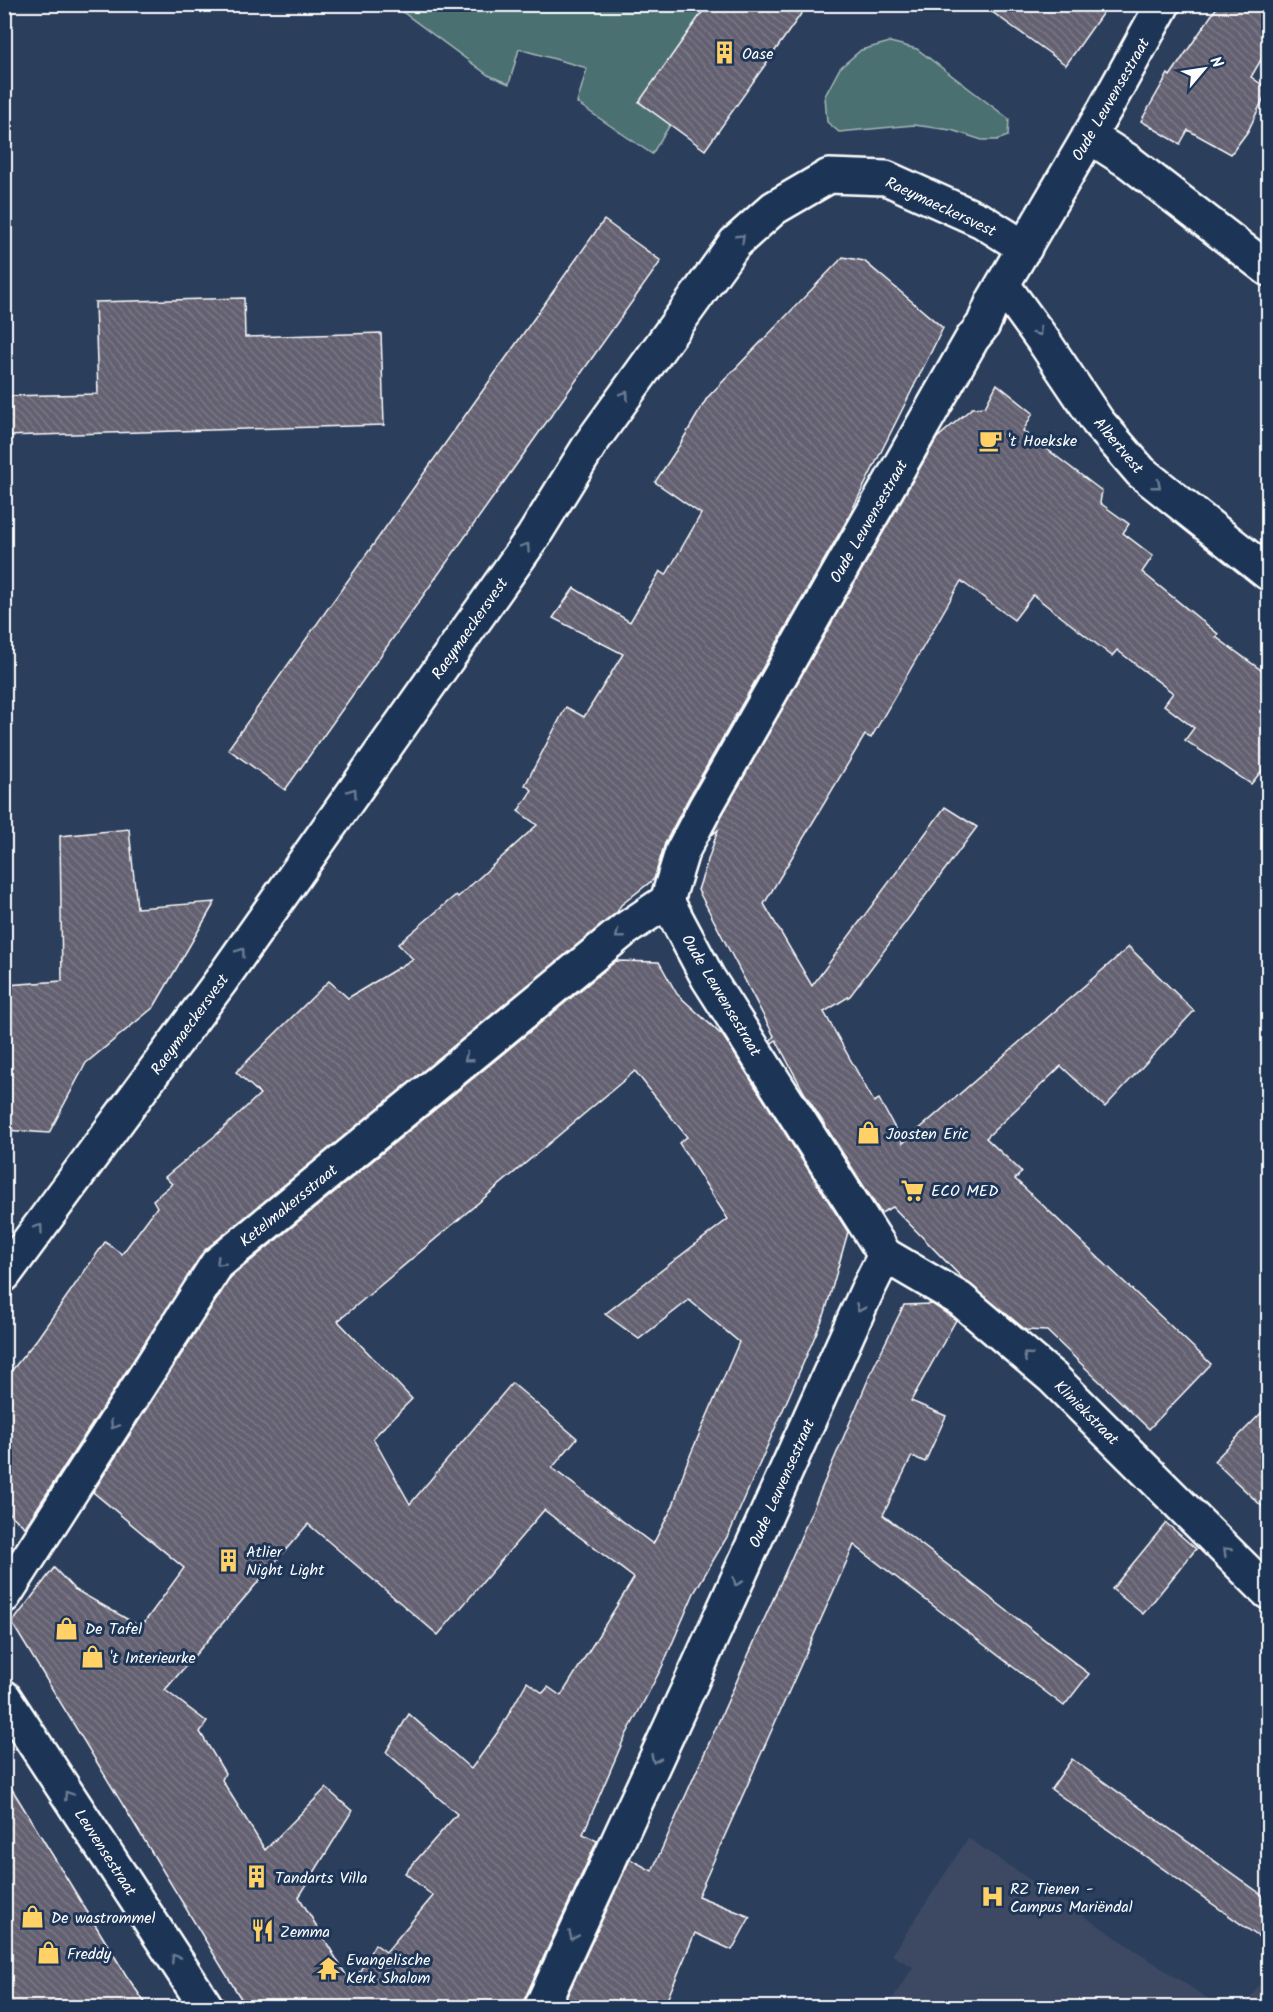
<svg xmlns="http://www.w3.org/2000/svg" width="1273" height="2012" viewBox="0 0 1273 2012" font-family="Kalam,sans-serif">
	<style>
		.built { fill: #3c4862 }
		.green { fill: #4c7072; stroke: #a6b8b8; stroke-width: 1.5 }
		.building { fill: url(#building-back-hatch); stroke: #fff; stroke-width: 1.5; fill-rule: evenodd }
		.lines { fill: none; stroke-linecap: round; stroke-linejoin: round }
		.minor-casing { stroke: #fff; stroke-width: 38 }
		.minor { stroke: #1d3557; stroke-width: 33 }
		.oneway { stroke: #6c7c92 }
		.labels { text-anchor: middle; stroke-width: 6; stroke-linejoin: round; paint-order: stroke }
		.poi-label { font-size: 16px; fill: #fff; stroke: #1d3557; text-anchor: start }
		.street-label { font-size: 16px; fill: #fff; stroke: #1d3557 }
	</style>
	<defs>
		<pattern id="building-back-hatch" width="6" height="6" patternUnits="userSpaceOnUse" patternTransform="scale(1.5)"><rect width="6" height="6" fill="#646071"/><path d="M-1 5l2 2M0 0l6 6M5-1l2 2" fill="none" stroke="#7b7886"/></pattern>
	</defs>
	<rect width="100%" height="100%" fill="#2b3e5c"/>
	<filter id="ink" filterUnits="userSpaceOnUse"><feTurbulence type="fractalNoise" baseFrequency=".0167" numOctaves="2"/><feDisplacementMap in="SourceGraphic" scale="12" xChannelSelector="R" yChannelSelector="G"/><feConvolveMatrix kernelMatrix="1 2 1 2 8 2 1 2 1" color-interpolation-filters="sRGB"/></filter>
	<g filter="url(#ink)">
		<g class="built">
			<path d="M 968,1838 L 1220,2007 L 887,2007 L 913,1967 L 892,1955 Z"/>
			<path d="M 1268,1971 L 1268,2007 L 1244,2007 Z"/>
		</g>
		<g class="green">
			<path d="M 398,4 L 708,5 L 670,125 L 652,154 L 577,103 L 587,68 L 519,49 L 509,84 L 488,75 L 396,7 Z"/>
			<path d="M 890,42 L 917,49 L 1009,119 L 1008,136 L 997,140 L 982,140 L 951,130 L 914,125 L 839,132 L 827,122 L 825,96 L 840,68 L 861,50 Z"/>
		</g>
		<g class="building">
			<path d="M 708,4 L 808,4 L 705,150 L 639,102 Z"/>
			<path d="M 981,4 L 1109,4 L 1066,65 Z"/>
			<path d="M 1219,4 L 1269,4 L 1269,46 L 1251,77 L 1268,89 L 1248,131 L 1231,154 L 1188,130 L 1180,144 L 1141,121 L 1168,74 L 1170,76 Z"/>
			<path d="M 604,220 L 661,261 L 285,790 L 228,749 Z"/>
			<path d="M 843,257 L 864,261 L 943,328 L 850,514 L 852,511 L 688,799 L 665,843 L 654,879 L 621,905 L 617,912 L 205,1250 L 25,1527 L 4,1509 L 4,1380 L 37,1339 L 105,1242 L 122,1254 L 157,1207 L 153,1200 L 172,1184 L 165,1177 L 216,1135 L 260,1094 L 236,1072 L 329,981 L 348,998 L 413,959 L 398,944 L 456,895 L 458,897 L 537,825 L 518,811 L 532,790 L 525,785 L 566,707 L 584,717 L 623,654 L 553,618 L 574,588 L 630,622 L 660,571 L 666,575 L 701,514 L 655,482 L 679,446 L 707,398 Z"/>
			<path d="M 244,298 L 245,337 L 381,333 L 384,425 L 4,436 L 4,396 L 98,394 L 95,302 Z"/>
			<path d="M 997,384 L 1033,413 L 1023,431 L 1102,491 L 1100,503 L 1129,524 L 1123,533 L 1153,556 L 1142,572 L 1218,634 L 1216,637 L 1269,676 L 1269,762 L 1251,784 L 1185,740 L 1194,728 L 1164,705 L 1173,693 L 1117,650 L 1112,656 L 1033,595 L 1014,620 L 961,581 L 871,738 L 865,735 L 764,904 L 812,986 L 945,807 L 977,827 L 850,996 L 824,1012 L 874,1102 L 879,1099 L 903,1143 L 1129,947 L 1194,1011 L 1105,1107 L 1061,1066 L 986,1138 L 1022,1172 L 1015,1179 L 1211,1364 L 1149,1429 L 1047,1331 L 1026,1330 L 963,1279 L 893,1207 L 881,1213 L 805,1094 L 776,1040 L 772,1043 L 770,1041 L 774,1036 L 698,890 L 718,830 L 712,835 L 721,817 L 937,438 L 972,408 L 985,407 Z"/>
			<path d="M 129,829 L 137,908 L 215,902 L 154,1007 L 86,1063 L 49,1133 L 4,1130 L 6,985 L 62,981 L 60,836 Z"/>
			<path d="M 616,961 L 659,962 L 677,994 L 723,1036 L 848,1232 L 825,1313 L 730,1532 L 694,1593 L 662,1667 L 623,1741 L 583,1834 L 597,1841 L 524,2000 L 523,2007 L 246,2007 L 12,1623 L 54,1568 L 74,1589 L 141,1627 L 184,1568 L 93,1492 L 231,1277 ZM 635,1071 L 687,1137 L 679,1143 L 728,1219 L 605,1314 L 639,1339 L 689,1300 L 739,1342 L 686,1465 L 673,1506 L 653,1544 L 552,1468 L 577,1438 L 512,1383 L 410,1504 L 373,1438 L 412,1399 L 338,1321 ZM 544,1510 L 634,1578 L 561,1696 L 548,1687 L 543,1693 L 527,1682 L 500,1729 L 471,1769 L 409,1714 L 386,1752 L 457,1814 L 405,1873 L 433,1896 L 386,1952 L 375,1944 L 352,1985 L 299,1897 L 352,1811 L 326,1788 L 265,1850 L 222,1780 L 225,1773 L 200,1732 L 207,1722 L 165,1690 L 308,1524 L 438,1635 Z"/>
			<path d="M 932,1304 L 956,1320 L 911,1401 L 946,1416 L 925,1462 L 912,1456 L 883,1515 L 1089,1674 L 1064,1706 L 854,1545 L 698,1896 L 750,1917 L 732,1950 L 695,1933 L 664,2007 L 562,2007 L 630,1859 L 652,1871 L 796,1548 L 874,1366 L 904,1305 Z"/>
			<path d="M 1269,1405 L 1269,1513 L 1214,1461 Z"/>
			<path d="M 1166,1523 L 1196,1549 L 1143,1614 L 1112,1589 Z"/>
			<path d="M 1072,1759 L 1269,1900 L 1269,1944 L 1051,1789 Z"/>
			<path d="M 4,1776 L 126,1975 L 148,2007 L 4,2007 Z"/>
		</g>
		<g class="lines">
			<defs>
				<g id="minor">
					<path d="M 1163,4 L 1105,109 L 993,301 L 983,325 L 972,339 L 705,808 L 682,852 L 667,901 L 708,978 L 885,1255 L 960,1299 L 1053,1378 L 1268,1592"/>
					<path d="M 1089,136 L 1128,161 L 1268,269"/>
					<path d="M 1003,285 L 1045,343 L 1098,422 L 1141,472 L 1268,573"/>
					<path d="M 4,1275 L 220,982 L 533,537 L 591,443 L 735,243 L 774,208 L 829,176 L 886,178 L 982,221 L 1025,248"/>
					<path d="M 4,1596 L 217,1264 L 624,930 L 667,901"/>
					<path d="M 4,1697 L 207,2008"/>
					<path d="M 541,2008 L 690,1685 L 866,1293 L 885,1255"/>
				</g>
			</defs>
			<use href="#minor" class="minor-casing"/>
			<use href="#minor" class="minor"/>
		</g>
		<defs><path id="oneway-chevron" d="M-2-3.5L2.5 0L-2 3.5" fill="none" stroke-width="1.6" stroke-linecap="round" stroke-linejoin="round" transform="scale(1.5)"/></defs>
		<g class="oneway">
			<use href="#oneway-chevron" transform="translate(741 238) rotate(-44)"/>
			<use href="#oneway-chevron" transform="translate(1038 332) rotate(54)"/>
			<use href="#oneway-chevron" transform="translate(625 395) rotate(-54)"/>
			<use href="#oneway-chevron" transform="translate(1157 485) rotate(38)"/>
			<use href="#oneway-chevron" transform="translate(526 547) rotate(-55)"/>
			<use href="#oneway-chevron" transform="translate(353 792) rotate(-55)"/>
			<use href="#oneway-chevron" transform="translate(619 935) rotate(141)"/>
			<use href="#oneway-chevron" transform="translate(241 952) rotate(-55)"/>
			<use href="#oneway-chevron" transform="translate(468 1058) rotate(141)"/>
			<use href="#oneway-chevron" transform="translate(39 1228) rotate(-54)"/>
			<use href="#oneway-chevron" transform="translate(220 1262) rotate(135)"/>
			<use href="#oneway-chevron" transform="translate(860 1308) rotate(114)"/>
			<use href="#oneway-chevron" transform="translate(1027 1356) rotate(-139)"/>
			<use href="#oneway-chevron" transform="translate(114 1425) rotate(123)"/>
			<use href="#oneway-chevron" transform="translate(1227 1551) rotate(-135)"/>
			<use href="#oneway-chevron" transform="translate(737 1582) rotate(114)"/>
			<use href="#oneway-chevron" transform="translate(655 1759) rotate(115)"/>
			<use href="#oneway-chevron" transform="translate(68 1795) rotate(-123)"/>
			<use href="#oneway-chevron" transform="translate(573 1936) rotate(114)"/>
			<use href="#oneway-chevron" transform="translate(175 1958) rotate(-123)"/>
		</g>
	</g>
	<defs>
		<symbol id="building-bare" viewBox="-9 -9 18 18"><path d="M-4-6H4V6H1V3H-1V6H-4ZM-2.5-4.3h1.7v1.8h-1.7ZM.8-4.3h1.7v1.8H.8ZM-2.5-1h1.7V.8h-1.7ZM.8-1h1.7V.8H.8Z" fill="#ffd166" stroke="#1d3557" stroke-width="2.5" paint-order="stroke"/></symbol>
		<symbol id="cafe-bare" viewBox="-9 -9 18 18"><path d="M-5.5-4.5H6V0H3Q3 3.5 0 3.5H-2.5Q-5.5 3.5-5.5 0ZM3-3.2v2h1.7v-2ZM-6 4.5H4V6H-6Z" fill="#ffd166" stroke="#1d3557" stroke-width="2.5" paint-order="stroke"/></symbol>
		<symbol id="shop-bare" viewBox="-9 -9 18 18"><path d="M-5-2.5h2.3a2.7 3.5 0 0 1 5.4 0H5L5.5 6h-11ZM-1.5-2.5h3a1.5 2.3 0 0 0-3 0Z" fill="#ffd166" stroke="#1d3557" stroke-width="2.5" paint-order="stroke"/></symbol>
		<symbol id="supermarket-bare" viewBox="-9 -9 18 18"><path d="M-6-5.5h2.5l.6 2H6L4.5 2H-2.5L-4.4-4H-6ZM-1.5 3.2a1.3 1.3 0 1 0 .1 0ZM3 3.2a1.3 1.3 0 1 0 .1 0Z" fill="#ffd166" stroke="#1d3557" stroke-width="2.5" paint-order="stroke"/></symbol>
		<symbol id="hospital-bare" viewBox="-9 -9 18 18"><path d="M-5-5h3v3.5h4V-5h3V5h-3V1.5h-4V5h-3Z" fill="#ffd166" stroke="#1d3557" stroke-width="2.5" paint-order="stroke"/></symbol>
		<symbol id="restaurant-bare" viewBox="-9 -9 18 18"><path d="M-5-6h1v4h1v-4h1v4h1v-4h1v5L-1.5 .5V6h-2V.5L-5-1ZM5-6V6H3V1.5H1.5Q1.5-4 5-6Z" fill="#ffd166" stroke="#1d3557" stroke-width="2.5" paint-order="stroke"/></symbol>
		<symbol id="temple-bare" viewBox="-9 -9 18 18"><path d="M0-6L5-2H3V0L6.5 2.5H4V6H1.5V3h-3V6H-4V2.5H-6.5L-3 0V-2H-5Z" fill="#ffd166" stroke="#1d3557" stroke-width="2.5" paint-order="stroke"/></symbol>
	</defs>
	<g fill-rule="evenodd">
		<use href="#building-bare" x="708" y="36" width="33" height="33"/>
		<use href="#cafe-bare" x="974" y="424" width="33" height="33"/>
		<use href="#shop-bare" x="852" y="1116" width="33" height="33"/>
		<use href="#supermarket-bare" x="896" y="1174" width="33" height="33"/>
		<use href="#building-bare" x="212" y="1544" width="33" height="33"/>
		<use href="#shop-bare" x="50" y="1612" width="33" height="33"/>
		<use href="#shop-bare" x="76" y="1640" width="33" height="33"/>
		<use href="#building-bare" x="240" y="1860" width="33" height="33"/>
		<use href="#hospital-bare" x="976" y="1880" width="33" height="33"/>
		<use href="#shop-bare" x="16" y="1900" width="33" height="33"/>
		<use href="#restaurant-bare" x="246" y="1914" width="33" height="33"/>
		<use href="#shop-bare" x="32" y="1936" width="33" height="33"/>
		<use href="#temple-bare" x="312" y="1952" width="33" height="33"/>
	</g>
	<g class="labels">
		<g class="poi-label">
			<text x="742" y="59">Oase</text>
			<text x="1008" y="446">'t Hoekske</text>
			<text x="886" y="1139">Joosten Eric</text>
			<text x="931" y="1196">ECO MED</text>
			<text x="246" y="1557">Atlier<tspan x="246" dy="18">Night Light</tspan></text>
			<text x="85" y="1634">De Tafel</text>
			<text x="110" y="1663">'t Interieurke</text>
			<text x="275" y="1883">Tandarts Villa</text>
			<text x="1010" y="1894">RZ Tienen -<tspan x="1010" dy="18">Campus Mariëndal</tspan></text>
			<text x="51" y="1923">De wastrommel</text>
			<text x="280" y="1937">Zemma</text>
			<text x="67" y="1959">Freddy</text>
			<text x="346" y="1965">Evangelische<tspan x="346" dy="18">Kerk Shalom</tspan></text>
		</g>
		<g class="street-label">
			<text transform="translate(1110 99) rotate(-60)" y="6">Oude Leuvensestraat</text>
			<text transform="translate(941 206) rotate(25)" y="6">Raeymaeckersvest</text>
			<text transform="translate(1119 445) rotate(50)" y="6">Albertvest</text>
			<text transform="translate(868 521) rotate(-60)" y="6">Oude Leuvensestraat</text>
			<text transform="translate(469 628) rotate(-55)" y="6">Raeymaeckersvest</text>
			<text transform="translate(722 995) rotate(59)" y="6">Oude Leuvensestraat</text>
			<text transform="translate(189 1024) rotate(-54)" y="6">Raeymaeckersvest</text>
			<text transform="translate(288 1205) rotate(-39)" y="6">Ketelmakersstraat</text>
			<text transform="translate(1087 1412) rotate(45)" y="6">Kliniekstraat</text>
			<text transform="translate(781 1483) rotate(-66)" y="6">Oude Leuvensestraat</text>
			<text transform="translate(106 1852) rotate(57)" y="6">Leuvensestraat</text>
		</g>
	</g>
	<rect width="1273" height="2012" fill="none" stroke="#1d3557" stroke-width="24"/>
	<rect x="12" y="12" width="1249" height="1988" fill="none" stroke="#fff" stroke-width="2" filter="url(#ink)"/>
	<g transform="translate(1204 69) rotate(61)" stroke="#1d3557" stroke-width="4.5" paint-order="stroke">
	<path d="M0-4.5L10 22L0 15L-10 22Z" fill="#ffffff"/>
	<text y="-9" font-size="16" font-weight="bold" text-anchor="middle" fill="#ffffff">N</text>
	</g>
</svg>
